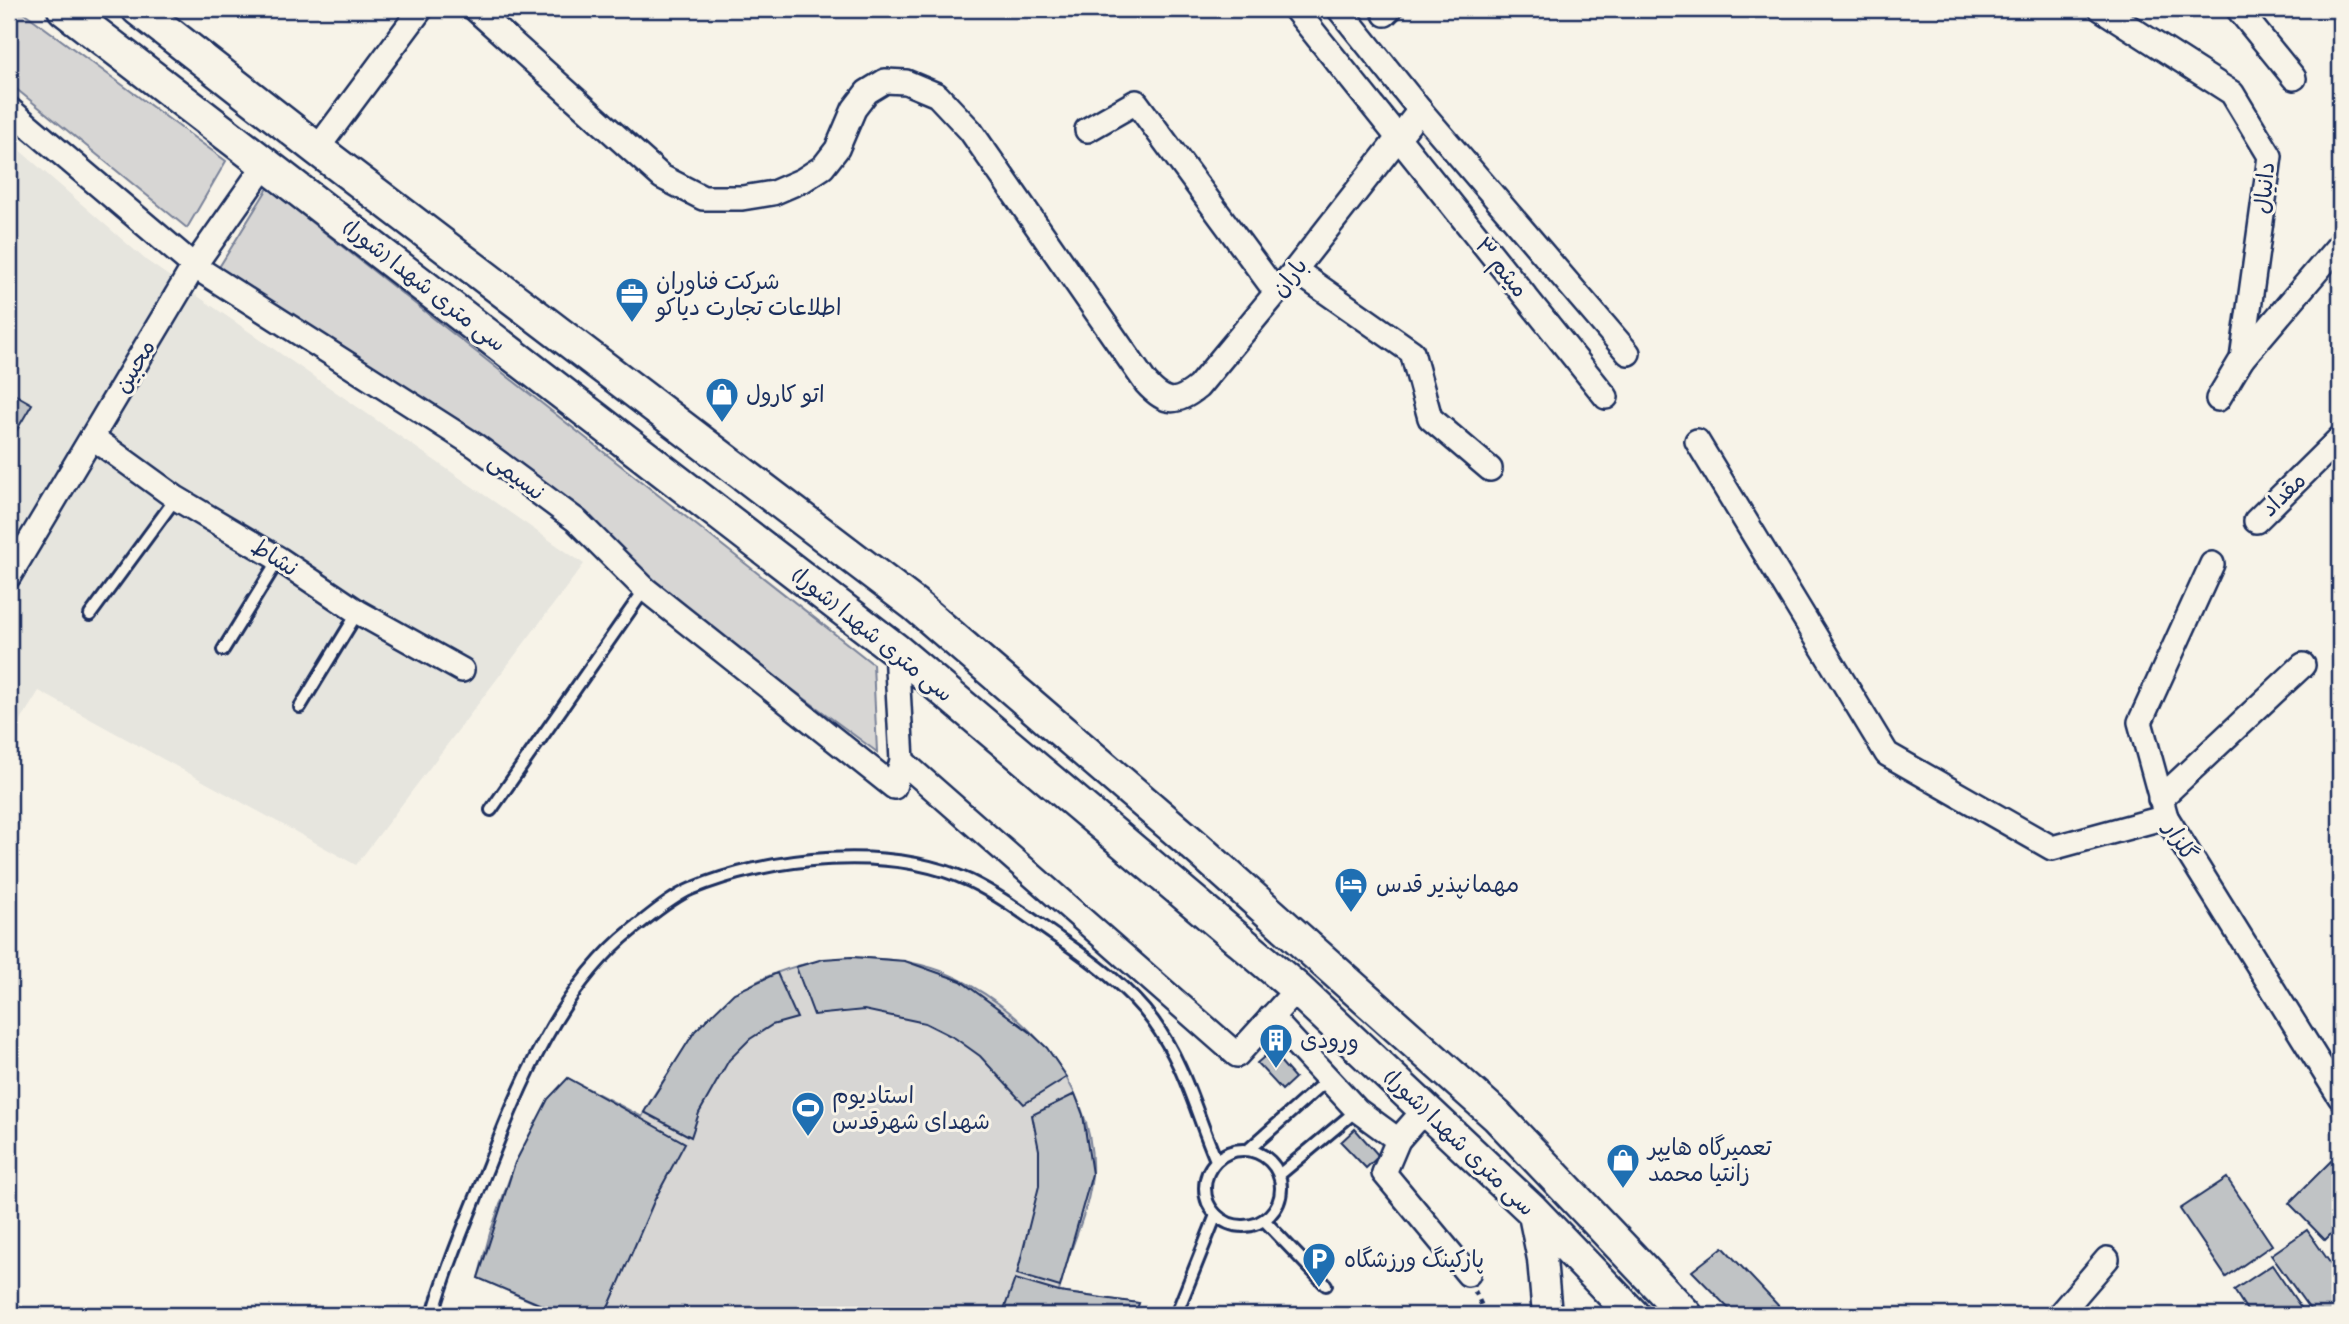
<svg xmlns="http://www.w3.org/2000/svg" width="2349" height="1324" viewBox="0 0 2349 1324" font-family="Dekko,'Playpen Sans Arabic',sans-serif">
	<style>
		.built { fill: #e6e5de }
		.green { fill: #d7d6d4; stroke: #798299; stroke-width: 2 }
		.building { fill: #c0c3c5; stroke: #1b2f5e; stroke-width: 2 }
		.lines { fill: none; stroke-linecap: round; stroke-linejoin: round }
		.service-casing { stroke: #1b2f5e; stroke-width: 16 }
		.minor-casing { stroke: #1b2f5e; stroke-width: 28 }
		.tertiary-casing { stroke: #1b2f5e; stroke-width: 33 }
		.secondary-casing { stroke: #1b2f5e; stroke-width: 37 }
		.path { stroke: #1b2f5e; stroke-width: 4.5; stroke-dasharray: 5 5; stroke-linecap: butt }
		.service { stroke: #f7f3e8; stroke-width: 10 }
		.minor { stroke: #f7f3e8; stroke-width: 23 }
		.tertiary { stroke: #f7f3e8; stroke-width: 28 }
		.secondary { stroke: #f7f3e8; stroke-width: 32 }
		.labels { text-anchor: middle; stroke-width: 6; stroke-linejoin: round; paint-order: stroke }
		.street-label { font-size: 23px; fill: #1b2f5e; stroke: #f7f3e8 }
		.poi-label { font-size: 23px; fill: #1b2f5e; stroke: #f7f3e8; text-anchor: start }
	</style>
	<rect width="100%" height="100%" fill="#f7f3e8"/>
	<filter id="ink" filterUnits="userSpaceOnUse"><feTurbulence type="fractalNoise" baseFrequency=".0143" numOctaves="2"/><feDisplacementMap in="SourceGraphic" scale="14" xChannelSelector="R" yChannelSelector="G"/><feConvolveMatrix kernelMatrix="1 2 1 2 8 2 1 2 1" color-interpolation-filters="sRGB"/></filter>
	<g filter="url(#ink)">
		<path class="built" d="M 9,141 L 147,261 L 584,564 L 356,865 L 39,691 L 9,739 Z"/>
		<g class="green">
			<path d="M 9,9 L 19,9 L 226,161 L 187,228 L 9,83 Z"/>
			<path d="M 268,188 L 873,664 L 877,752 L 671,600 L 553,487 L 409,389 L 218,269 Z"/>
			<path d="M 852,957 C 882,959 913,960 941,971 C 1020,1003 1096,1084 1092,1173 C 1090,1214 1066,1252 1059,1292 L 1139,1303 L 1135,1315 L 556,1315 L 556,1312 L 478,1278 L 490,1233 L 515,1163 L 568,1078 L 642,1117 C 649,1101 660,1086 670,1071 C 717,996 762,964 852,957 Z"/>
		</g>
		<g class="building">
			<path d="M 9,391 L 32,404 L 11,440 L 9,439 Z"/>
			<path d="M 852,957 L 905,961 L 961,981 L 1030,1032 L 1047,1048 L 1067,1077 L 1024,1104 L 980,1056 L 955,1038 L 925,1023 L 864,1010 L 814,1015 L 796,967 L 823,959 Z"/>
			<path d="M 777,973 L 797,1018 L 772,1025 L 750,1039 L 729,1060 L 699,1113 L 691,1137 L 644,1112 L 695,1031 L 734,993 Z"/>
			<path d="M 1271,1051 L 1295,1078 L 1282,1090 L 1257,1063 Z"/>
			<path d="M 568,1078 L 685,1143 L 655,1199 L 605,1315 L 565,1315 L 478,1278 L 515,1163 L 548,1099 Z"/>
			<path d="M 1075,1094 L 1083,1115 L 1092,1174 L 1060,1287 L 1017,1274 L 1039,1186 L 1039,1150 L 1032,1115 Z"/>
			<path d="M 1355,1129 L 1379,1156 L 1366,1168 L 1341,1142 Z"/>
			<path d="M 2340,1152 L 2340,1225 L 2325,1240 L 2289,1203 Z"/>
			<path d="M 2227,1178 L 2272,1245 L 2226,1277 L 2180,1209 Z"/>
			<path d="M 2307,1230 L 2340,1277 L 2340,1315 L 2314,1315 L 2271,1255 Z"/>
			<path d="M 1723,1247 L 1787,1315 L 1735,1315 L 1692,1271 Z"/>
			<path d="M 2272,1265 L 2306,1315 L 2250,1315 L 2234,1290 Z"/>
			<path d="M 1015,1279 L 1059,1292 L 1139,1303 L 1135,1315 L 1002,1315 Z"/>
		</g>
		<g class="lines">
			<defs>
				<g id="service">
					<path d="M 90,615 L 176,498"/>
					<path d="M 223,650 L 279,559"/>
					<path d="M 300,707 L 358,612"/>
					<path d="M 491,810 L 645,589"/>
					<circle cx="1243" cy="1188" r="38"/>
					<path d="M 1248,1150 L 1327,1080"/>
					<path d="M 1279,1175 L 1357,1110"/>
					<path d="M 1264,1220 L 1326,1285"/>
					<path d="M 433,1315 C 445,1272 463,1229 480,1187 C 516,1096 554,992 633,929 C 650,916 672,897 691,889 C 769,856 891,844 970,881 C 1001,896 1031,919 1060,939 C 1092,961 1129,988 1153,1021 C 1185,1065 1195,1111 1216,1160"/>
					<path d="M 1176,1315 L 1216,1215"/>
				</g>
				<g id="minor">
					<path d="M 475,9 L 662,177 L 703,198 L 742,198 L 773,193 L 803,180 L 823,167 L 837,149 L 854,109 L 867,92 L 885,81 L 906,82 L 937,95 L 970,130 L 1146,383 C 1165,404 1176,405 1198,387 L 1295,270 L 1420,110"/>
					<path d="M 1295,9 L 1606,397"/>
					<path d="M 1339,9 L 1420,110 L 1628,353"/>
					<path d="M 2101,9 L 2232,93 L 2270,156 L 2242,359 L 2218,399"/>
					<path d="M 2238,9 L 2294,78"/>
					<path d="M 1385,14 L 1390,9"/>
					<path d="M 9,109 L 194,266 L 476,446 L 577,521 L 645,589 L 894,787 L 902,761 L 896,650"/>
					<path d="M 1087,130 L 1136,102 L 1276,292"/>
					<path d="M 317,149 L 421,9"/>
					<path d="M 1295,270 L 1412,352 L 1430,418 L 1490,469"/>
					<path d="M 2242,359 L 2340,244"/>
					<path d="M 92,437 L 176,498 L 279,559 L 358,612 L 462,670"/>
					<path d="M 1697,441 L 1887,754 L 2052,848 L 2166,817"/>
					<path d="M 2256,521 L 2340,438"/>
					<path d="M 2212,564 L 2140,722 L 2166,817 L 2340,1097"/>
					<path d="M 9,576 L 194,266 L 267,162"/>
					<path d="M 902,761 L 1237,1055 L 1297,989"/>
					<path d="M 2160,799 L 2303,665"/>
					<path d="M 1271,1017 L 1357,1110 L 1398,1140"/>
					<path d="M 1426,1108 L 1398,1140 L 1384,1173 L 1468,1274"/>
					<path d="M 2059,1315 L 2107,1259"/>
				</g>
				<path id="tertiary" d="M 1532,1210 L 1542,1259 L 1547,1315"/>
				<g id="secondary">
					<path d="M 64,9 L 896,650 L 1297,989 L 1532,1210 L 1633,1315"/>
					<path d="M 138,9 L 317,149 L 914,604 L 1196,847 L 1497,1116 L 1686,1315"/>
				</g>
			</defs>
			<use href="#service" class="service-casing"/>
			<use href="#minor" class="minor-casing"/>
			<use href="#tertiary" class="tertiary-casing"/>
			<use href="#secondary" class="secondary-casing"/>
			<path class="path" d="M 1475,1291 L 1485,1313 L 1522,1311"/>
			<use href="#service" class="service"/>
			<use href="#minor" class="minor"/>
			<use href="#tertiary" class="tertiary"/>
			<use href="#secondary" class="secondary"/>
		</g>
	</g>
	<defs>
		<symbol id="office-pin" viewBox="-11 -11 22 30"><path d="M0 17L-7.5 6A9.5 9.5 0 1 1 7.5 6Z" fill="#1f6fb2" stroke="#f7f3e8"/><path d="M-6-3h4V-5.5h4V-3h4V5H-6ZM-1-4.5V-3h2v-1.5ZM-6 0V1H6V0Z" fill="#fff"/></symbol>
		<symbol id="shop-pin" viewBox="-11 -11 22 30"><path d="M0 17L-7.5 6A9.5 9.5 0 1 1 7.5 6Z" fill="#1f6fb2" stroke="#f7f3e8"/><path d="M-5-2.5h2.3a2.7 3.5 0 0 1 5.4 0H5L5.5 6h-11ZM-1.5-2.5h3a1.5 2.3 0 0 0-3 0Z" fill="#fff"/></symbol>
		<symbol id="hotel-pin" viewBox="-11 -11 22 30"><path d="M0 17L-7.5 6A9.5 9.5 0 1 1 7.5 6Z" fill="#1f6fb2" stroke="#f7f3e8"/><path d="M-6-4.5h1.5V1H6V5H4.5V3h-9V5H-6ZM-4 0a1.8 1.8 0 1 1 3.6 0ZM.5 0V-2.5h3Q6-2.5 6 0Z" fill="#fff"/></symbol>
		<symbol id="building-pin" viewBox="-11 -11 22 30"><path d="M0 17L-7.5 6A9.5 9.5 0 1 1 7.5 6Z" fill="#1f6fb2" stroke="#f7f3e8"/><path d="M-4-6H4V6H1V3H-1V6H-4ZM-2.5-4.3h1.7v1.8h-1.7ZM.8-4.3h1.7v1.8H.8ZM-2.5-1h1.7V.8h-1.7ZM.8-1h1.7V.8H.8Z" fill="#fff"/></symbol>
		<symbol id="stadium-pin" viewBox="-11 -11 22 30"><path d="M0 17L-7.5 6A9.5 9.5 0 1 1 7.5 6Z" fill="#1f6fb2" stroke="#f7f3e8"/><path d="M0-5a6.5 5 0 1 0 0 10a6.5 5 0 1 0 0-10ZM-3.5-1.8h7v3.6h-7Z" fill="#fff"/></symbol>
		<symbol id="parking-pin" viewBox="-11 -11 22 30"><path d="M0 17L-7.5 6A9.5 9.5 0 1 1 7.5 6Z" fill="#1f6fb2" stroke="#f7f3e8"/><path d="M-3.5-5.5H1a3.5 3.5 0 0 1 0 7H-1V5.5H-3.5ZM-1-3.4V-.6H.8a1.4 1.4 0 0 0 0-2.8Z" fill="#fff"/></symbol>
	</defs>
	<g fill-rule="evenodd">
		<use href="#office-pin" x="613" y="275" width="38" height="52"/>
		<use href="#shop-pin" x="703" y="375" width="38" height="52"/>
		<use href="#hotel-pin" x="1332" y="865" width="38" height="52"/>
		<use href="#building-pin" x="1257" y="1021" width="38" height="52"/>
		<use href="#stadium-pin" x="789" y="1089" width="38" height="52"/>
		<use href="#shop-pin" x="1604" y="1141" width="38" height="52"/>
		<use href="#parking-pin" x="1300" y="1240" width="38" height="52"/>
	</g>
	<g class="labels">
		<g class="street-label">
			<text transform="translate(2264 188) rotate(-85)" y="8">دانیال</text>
			<text transform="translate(1502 267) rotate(51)" y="8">میثم ۳</text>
			<text transform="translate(1289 277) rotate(-51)" y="8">باران</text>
			<text transform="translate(425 285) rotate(38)" y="8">سی متری شهدا (شورا)</text>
			<text transform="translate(134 366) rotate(-59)" y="8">محبین</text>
			<text transform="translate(517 476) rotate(37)" y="8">نسیمی</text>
			<text transform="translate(2283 494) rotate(-44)" y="8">مقداد</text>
			<text transform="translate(275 557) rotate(32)" y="8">نشاط</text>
			<text transform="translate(873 634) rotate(39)" y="8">سی متری شهدا (شورا)</text>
			<text transform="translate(2181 841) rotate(59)" y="8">گلزار</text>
			<text transform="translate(1460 1142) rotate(44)" y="8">سی متری شهدا (شورا)</text>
		</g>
		<g class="poi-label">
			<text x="656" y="289">شرکت فناوران<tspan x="656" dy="26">اطلاعات تجارت دیاکو</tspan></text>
			<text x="746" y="402">اتو کارول</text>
			<text x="1376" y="892">مهمانپذیر قدس</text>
			<text x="1300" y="1048">ورودی</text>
			<text x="832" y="1103">استادیوم<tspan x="832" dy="26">شهدای شهرقدس</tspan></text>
			<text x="1648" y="1155">تعمیرگاه هایپر<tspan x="1648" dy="26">زانتیا محمد</tspan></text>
			<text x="1344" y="1267">پارکینگ ورزشگاه</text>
		</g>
	</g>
	<rect width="2349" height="1324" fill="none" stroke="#f7f3e8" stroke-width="35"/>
	<rect x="18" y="18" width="2314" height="1289" fill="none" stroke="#1b2f5e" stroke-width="2.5" filter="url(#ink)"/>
</svg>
